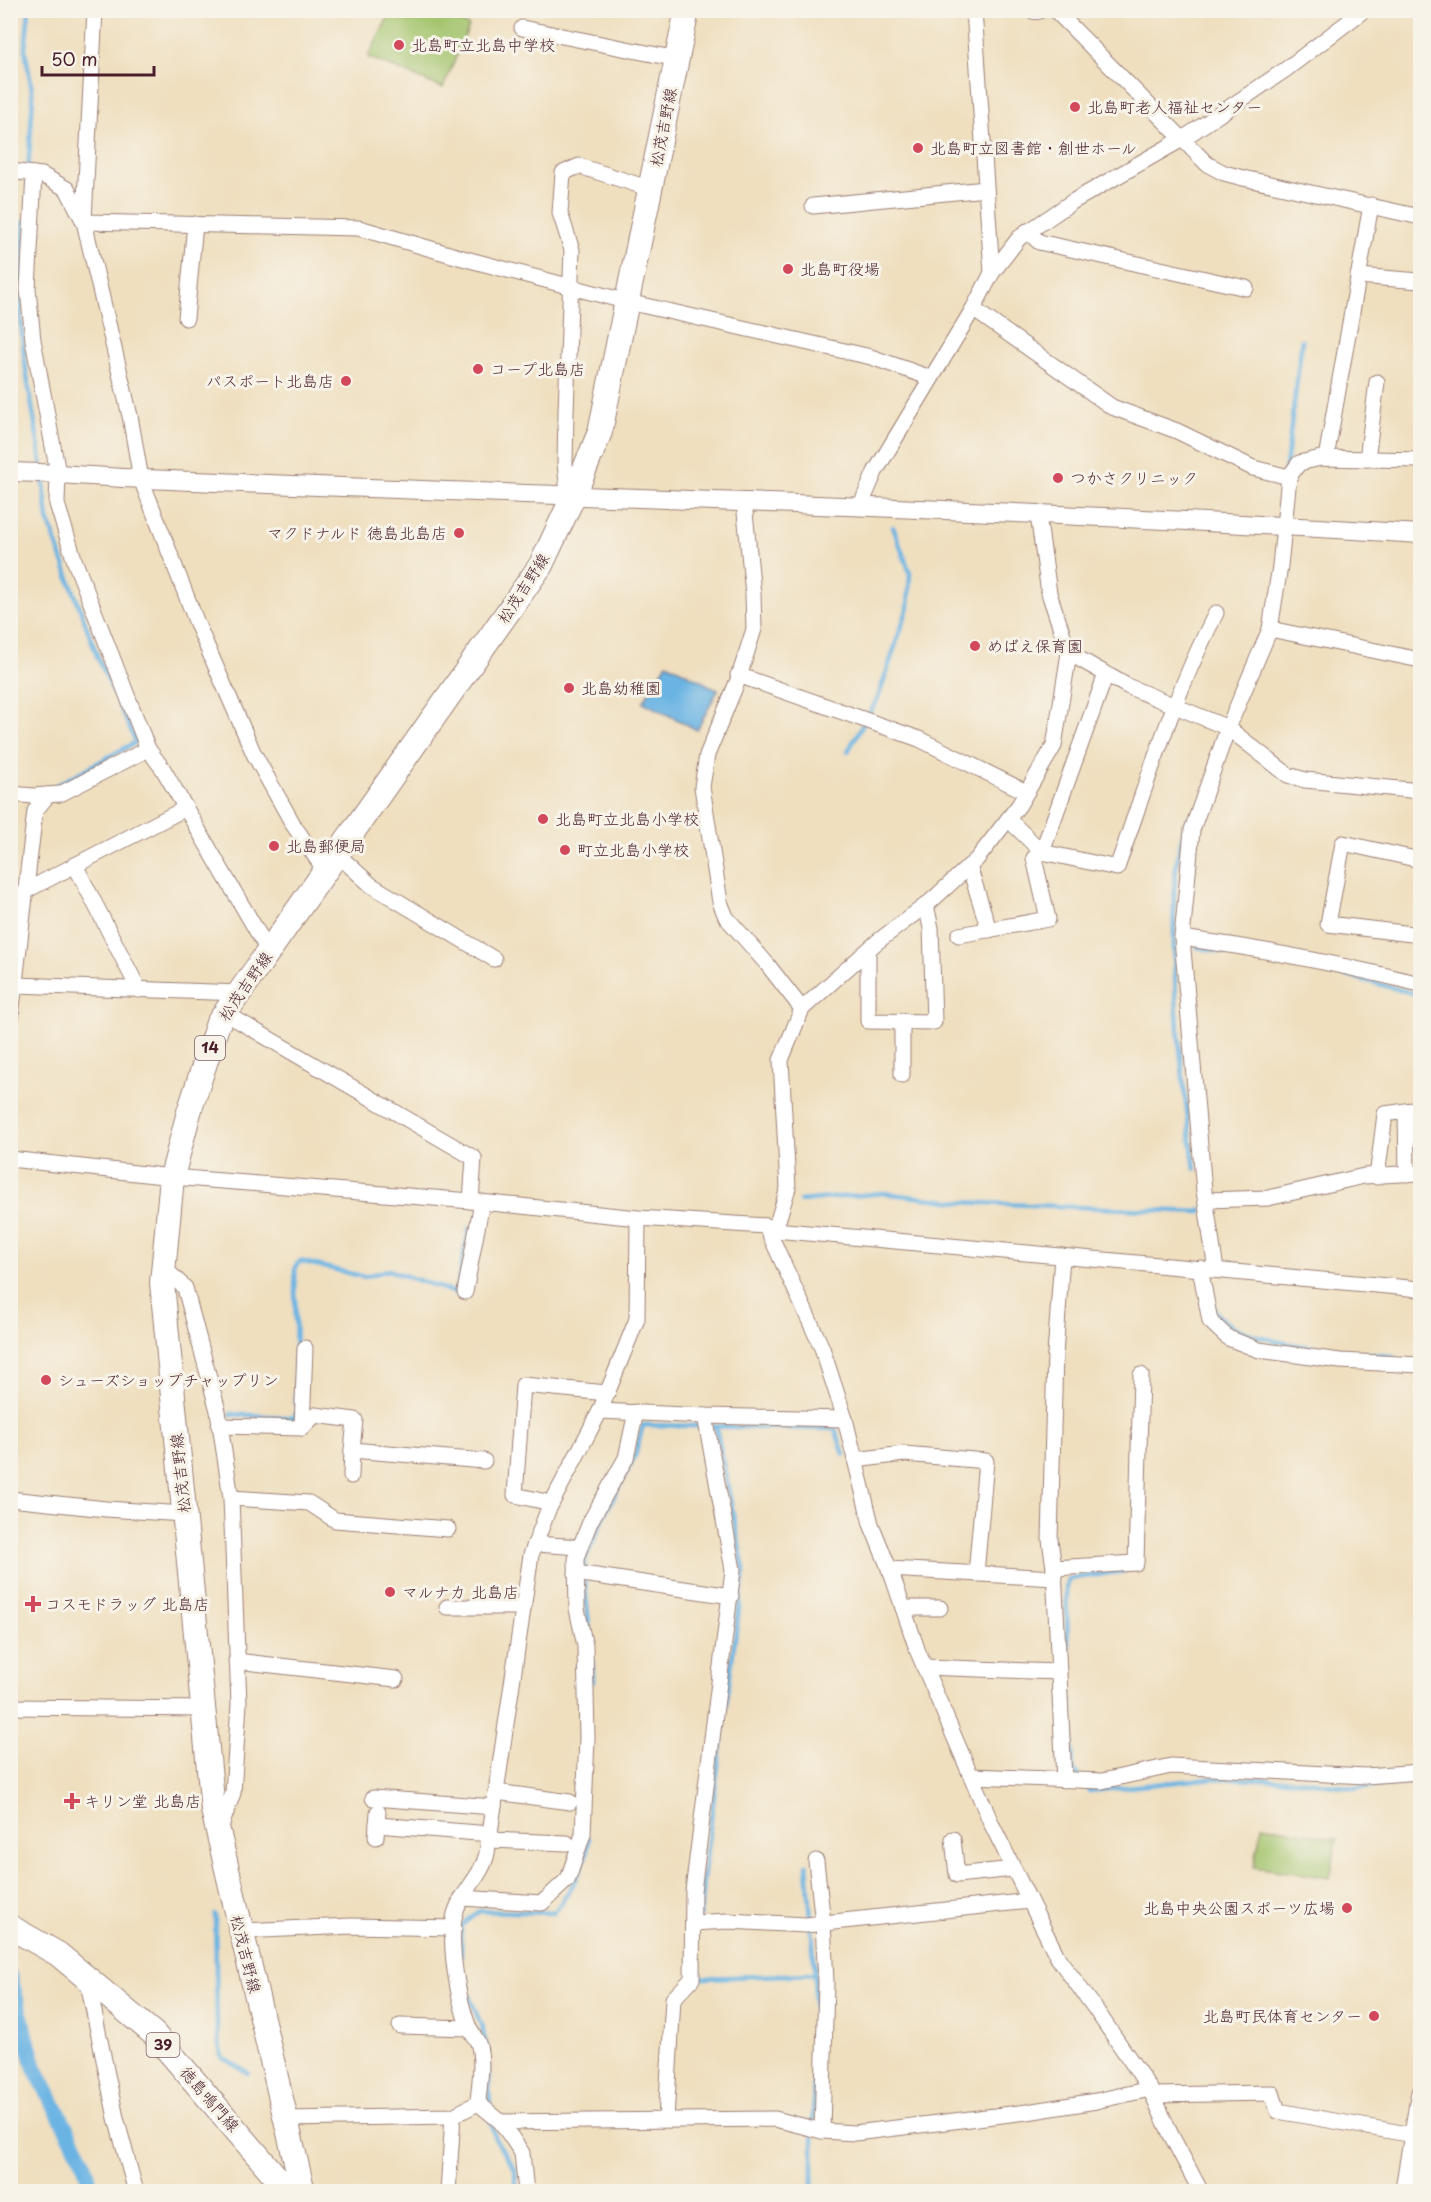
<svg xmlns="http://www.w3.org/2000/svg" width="1431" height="2202" viewBox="0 0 1431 2202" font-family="'Playpen Sans','Klee One',sans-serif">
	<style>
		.green { fill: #a4c56e; stroke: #77724c; stroke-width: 1.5 }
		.water { fill: #6bb4e3; stroke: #5a6a87; stroke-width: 1.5 }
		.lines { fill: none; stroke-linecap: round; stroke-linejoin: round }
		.stream { stroke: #6bb4e3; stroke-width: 4.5 }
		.canal { stroke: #6bb4e3; stroke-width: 16 }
		.minor-casing { stroke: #9c7f75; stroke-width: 17 }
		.tertiary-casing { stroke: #9c7f75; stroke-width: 20 }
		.primary-casing { stroke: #9c7f75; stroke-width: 26 }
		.minor { stroke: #fff; stroke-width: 15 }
		.tertiary { stroke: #fff; stroke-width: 18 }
		.primary { stroke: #fff; stroke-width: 24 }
		.poi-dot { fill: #d1495b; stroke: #f7f3e8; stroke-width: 2 }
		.labels { text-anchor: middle; stroke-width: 6; stroke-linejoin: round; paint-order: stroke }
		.shield { fill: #f7f3e8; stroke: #7e5f64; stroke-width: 1.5 }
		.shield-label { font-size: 15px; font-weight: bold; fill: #4a1f2b }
		.poi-label { font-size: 16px; fill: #4a1f2b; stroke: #f7f3e8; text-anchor: start }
		.street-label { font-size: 16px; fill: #4a1f2b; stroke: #f7f3e8 }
	</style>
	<rect width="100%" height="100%" fill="#f7f3e8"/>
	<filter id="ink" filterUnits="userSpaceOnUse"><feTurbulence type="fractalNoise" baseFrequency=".0167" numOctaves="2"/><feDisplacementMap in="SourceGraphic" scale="12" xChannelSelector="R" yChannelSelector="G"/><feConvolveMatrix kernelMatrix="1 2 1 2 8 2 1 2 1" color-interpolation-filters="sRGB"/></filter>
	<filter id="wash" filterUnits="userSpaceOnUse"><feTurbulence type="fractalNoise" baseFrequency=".008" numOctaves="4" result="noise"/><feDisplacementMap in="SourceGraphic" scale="24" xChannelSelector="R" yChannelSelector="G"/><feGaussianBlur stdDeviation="1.35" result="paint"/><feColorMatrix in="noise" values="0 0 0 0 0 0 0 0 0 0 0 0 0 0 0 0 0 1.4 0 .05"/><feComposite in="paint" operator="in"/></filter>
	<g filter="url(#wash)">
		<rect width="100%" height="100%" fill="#efdfbf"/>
		<g class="green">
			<path d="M 392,10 L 439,11 L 469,26 L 443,88 L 368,57 Z"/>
			<path d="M 1262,1825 L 1337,1839 L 1330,1878 L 1254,1867 Z"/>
		</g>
		<path class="water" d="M 667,663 L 718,690 L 697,730 L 643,702 Z"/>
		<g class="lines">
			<g class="stream">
				<path d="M 28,172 L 33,97 L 25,49 L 29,10"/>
				<path d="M 24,222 C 22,254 19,287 21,319 C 23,370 36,420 42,470"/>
				<path d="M 1285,474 L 1302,340"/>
				<path d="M 43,478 L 48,519 L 67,573 L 98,658 L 136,742 L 48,790"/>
				<path d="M 848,751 L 878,698 L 908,607 L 910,573 L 893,527"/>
				<path d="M 1189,817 C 1171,864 1174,895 1174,944 C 1175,1021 1184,1093 1195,1169"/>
				<path d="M 1197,947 L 1298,965"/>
				<path d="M 10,948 L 18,895"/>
				<path d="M 1330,971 L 1420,995"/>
				<path d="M 800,1201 L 883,1193 L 958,1202 L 1201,1212 L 1201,1210"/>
				<path d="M 1209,1272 L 1212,1293"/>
				<path d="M 1214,1307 C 1223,1345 1359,1353 1393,1356"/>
				<path d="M 296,1404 L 295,1267 L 300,1261 L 364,1277 L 388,1270 L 456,1293 L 469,1228"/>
				<path d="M 231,1414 L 296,1418 L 296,1413"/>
				<path d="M 590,1635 L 586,1597 L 585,1560 L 607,1510 L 635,1456 L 643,1425 L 835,1429 L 844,1454"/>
				<path d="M 592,1661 L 593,1682"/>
				<path d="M 1079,1777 L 1073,1769 L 1072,1754 L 1066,1588 L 1068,1579 L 1125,1571"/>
				<path d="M 1084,1784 L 1089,1791 L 1214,1778 L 1298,1780 L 1355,1788 L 1420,1781"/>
				<path d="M 807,1864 L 815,1974 L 813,2125"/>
				<path d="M 215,1915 L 217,2025 L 221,2057 L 248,2073"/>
				<path d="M 700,1916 L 703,1879 L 744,1570 L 716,1427"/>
				<path d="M 461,1957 L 461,1926 L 479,1911 L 554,1913 C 570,1891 587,1865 589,1838"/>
				<path d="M 699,1970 L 699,1973 L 703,1978 L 815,1974"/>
				<path d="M 464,1983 L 482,2027 L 487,2051"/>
				<path d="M 488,2066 L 490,2108"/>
				<path d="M 491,2120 L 495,2139 L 515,2169 L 516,2192"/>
				<path d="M 813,2192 L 813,2133"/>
			</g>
			<path class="canal" d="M 10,1977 L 35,2068 L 84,2162 L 92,2192"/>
		</g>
	</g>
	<g filter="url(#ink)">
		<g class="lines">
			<defs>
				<g id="minor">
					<path d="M 974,10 L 992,273"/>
					<path d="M 1055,10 L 1207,164 L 1224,173 L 1243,178 L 1420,217"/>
					<path d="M 522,28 L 677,59"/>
					<path d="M 10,171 L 42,175 L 67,189 L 84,222 L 130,416 L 141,479 L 198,626 L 254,754 L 294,826 L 326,872"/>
					<path d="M 34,174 L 28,289 L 33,340 L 58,473 L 57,504 L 75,562 L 148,749"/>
					<path d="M 813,206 L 986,189"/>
					<path d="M 84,219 L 95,10"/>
					<path d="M 84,222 L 359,228 L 466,259 L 628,302 L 871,357 L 931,378"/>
					<path d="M 1027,231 L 1039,242 L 1246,288"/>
					<path d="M 1358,276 L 1420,281"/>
					<path d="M 973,309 L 1112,407 L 1177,431 L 1253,468 L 1289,477"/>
					<path d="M 186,318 L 195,224"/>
					<path d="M 1326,458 L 1371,205"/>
					<path d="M 1367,459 L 1377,382"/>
					<path d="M 568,494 L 565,463 L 566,411 L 572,250 L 560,213 L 563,173 L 579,166 L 651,189"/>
					<path d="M 744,502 L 753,594 L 754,629 L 738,680 L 707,755 L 702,787 L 720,902 L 726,917 L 767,964 L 802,1009"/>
					<path d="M 860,507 L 875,472 L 973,309 L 992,273 L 1019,238 L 1072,202 L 1184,138 L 1285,70 L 1364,10"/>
					<path d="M 1270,629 L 1420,660"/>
					<path d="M 1069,653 L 1127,686 L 1228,728 L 1288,775 L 1305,780 L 1420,791"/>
					<path d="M 738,675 L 919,739 L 1026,792"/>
					<path d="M 10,794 L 34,796 L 60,794 L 148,749 L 163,769 L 269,952"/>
					<path d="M 1008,819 L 1042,852 L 1117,868 C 1147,782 1174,695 1216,613"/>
					<path d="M 338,855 L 371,885 L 494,959"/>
					<path d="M 1420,860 L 1343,843 L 1328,924 L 1420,935"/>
					<path d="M 75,865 L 139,990"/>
					<path d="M 969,866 L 989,930"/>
					<path d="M 27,890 L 186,808"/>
					<path d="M 959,935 L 1048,919 L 1034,858 L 1042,852 L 1106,674"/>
					<path d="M 1182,938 C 1263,949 1341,964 1420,984"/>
					<path d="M 868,951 L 868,1021 L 934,1022 L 931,928 L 926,905"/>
					<path d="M 16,985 L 240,993"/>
					<path d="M 225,1013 L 474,1158 L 471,1201"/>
					<path d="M 902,1021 L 902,1075"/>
					<path d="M 10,1025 L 35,811 L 48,795"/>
					<path d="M 1406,1111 L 1407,1174"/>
					<path d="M 10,1159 L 172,1177 L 471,1201 L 638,1218 L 766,1226 L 775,1230 L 1420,1289"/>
					<path d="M 1377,1177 L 1385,1114 L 1420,1109"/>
					<path d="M 1206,1200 L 1268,1198 L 1364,1176 L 1420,1173"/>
					<path d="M 766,1226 L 822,1348 L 845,1419 L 871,1524 L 893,1578 L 918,1652 L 992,1825 L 1058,1958 L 1094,2007 L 1150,2089 L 1170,2133 L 1201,2192"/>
					<path d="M 775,1230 L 788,1188 L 781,1060 L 802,1009 L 877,942 L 930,902 L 977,859 L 1019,805 L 1054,746 L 1069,653 L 1049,593 L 1038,515"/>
					<path d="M 1062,1256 L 1055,1355 L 1050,1540 L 1054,1568 L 1136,1563 L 1141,1375"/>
					<path d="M 163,1267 L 185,1288 L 218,1411 L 231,1498 L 239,1704 L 233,1793 L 219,1832"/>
					<path d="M 1200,1268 L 1210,1321 L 1228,1338 L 1259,1350 L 1340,1361 L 1420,1365"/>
					<path d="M 1216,1270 L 1204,1191 L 1182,938 L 1192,830 L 1228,728 L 1270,629 L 1280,566 L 1289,477 L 1299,463 L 1321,458 L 1420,460"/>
					<path d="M 465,1292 L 482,1202"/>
					<path d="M 600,1411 L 705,1416 L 845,1419"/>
					<path d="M 219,1426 L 302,1428 L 305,1348"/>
					<path d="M 302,1428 L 315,1415 L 355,1420 L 352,1450 L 484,1461"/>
					<path d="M 855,1460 L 904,1454 L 986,1461 L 976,1574"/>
					<path d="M 351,1476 L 352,1450"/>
					<path d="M 231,1498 L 309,1503 L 335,1520 L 448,1529"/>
					<path d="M 10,1499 L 106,1509 L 184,1514"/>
					<path d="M 551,1503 L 515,1495 L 523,1385 L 607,1393"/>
					<path d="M 535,1544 L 580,1547 L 591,1520 L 626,1458 L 636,1412"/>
					<path d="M 1054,1568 L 1064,1780"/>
					<path d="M 889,1569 L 1055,1578"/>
					<path d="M 576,1573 L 731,1596"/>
					<path d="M 447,1607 L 522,1607"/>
					<path d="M 903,1608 L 940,1608"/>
					<path d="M 236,1661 L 396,1679"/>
					<path d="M 924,1667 L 1059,1672"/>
					<path d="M 10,1707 L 203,1709"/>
					<path d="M 972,1776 L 1102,1781 L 1171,1766 L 1366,1776 L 1420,1772"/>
					<path d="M 496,1792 L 570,1802"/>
					<path d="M 373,1798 L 494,1807"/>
					<path d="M 377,1825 L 491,1834"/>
					<path d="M 376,1837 L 378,1812"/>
					<path d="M 953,1839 L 957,1875 L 1013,1869"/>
					<path d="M 489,1840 L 567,1843"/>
					<path d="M 816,1861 L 823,1923 L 826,1982 L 822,2131"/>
					<path d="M 462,1898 L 542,1903 L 568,1879 L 583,1834 L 587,1738 L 585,1646 L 577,1609 L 576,1559 L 580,1547"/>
					<path d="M 693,1923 L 728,1921 L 806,1925 L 1029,1901"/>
					<path d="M 240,1931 L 351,1926 L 454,1928"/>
					<path d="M 87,1978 L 116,2118 L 136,2192"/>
					<path d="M 400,2026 L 469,2028"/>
					<path d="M 1153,2095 L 1272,2093 L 1278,2111 L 1413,2135"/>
					<path d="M 478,2103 C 479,2085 484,2061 478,2043 C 476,2038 471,2033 469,2028 C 458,2000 449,1948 454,1918 C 459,1893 482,1878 487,1853 L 531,1555 L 548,1510 L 600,1411 L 637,1319 L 638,1218"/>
					<path d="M 478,2103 L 501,2122 L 522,2153 L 526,2192"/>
					<path d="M 286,2119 L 453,2116 L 478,2103"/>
					<path d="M 666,2119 L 673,1999 L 692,1979 L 693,1891 L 733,1570 L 705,1416"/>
					<path d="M 501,2122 L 775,2119 L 822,2131 L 855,2133 L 1027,2112 L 1096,2101 L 1150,2089"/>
					<path d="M 448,2192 L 453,2116"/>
				</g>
				<g id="tertiary">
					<path d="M 1034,10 L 1038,10"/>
					<path d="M 10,472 C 55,473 100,477 145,479 C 570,497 996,508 1420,534"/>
					<path d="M 1404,2192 L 1420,2094"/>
				</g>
				<g id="primary">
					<path d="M 10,1927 L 58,1954 L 154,2034 L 289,2192"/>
					<path d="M 303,2192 L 213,1810 L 162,1283 L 172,1177 L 189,1112 L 218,1023 L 541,565 L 574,495 L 600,432 L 687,10"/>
				</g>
			</defs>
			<use href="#minor" class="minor-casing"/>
			<use href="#tertiary" class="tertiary-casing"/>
			<use href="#primary" class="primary-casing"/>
			<use href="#minor" class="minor"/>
			<use href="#tertiary" class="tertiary"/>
			<use href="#primary" class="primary"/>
		</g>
	</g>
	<g class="poi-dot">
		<circle cx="399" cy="45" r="6"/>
		<circle cx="1075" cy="107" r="6"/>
		<circle cx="918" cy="148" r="6"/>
		<circle cx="788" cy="269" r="6"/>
		<circle cx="478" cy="369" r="6"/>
		<circle cx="346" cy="381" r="6"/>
		<circle cx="1058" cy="478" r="6"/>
		<circle cx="459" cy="533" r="6"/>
		<circle cx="975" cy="646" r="6"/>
		<circle cx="569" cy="688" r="6"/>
		<circle cx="543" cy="819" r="6"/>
		<circle cx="274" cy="846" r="6"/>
		<circle cx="565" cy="850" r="6"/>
		<circle cx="46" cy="1380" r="6"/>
		<circle cx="390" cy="1592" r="6"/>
		<path d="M30 1595h6v6h6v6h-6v6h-6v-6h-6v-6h6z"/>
		<path d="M69 1792h6v6h6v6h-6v6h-6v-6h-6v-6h6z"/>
		<circle cx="1347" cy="1908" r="6"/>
		<circle cx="1374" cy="2016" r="6"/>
	</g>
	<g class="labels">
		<g class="shield">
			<rect x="195" y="1036" width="30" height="24" rx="4.5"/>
			<rect x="146.5" y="2033" width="33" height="24" rx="4.5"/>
		</g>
		<g class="shield-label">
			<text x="210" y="1053">14</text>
			<text x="163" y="2050">39</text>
		</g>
		<g class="poi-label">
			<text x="411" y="51">北島町立北島中学校</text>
			<text x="1087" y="113">北島町老人福祉センター</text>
			<text x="930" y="154">北島町立図書館・創世ホール</text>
			<text x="800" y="275">北島町役場</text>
			<text x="490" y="375">コープ北島店</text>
			<text x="334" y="387" text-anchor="end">パスポート北島店</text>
			<text x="1070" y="484">つかさクリニック</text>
			<text x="447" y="539" text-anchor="end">マクドナルド 徳島北島店</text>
			<text x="987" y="652">めばえ保育園</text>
			<text x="581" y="694">北島幼稚園</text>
			<text x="555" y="825">北島町立北島小学校</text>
			<text x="286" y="852">北島郵便局</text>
			<text x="577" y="856">町立北島小学校</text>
			<text x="58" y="1386">シューズショップチャップリン</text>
			<text x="402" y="1598">マルナカ 北島店</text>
			<text x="45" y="1610">コスモドラッグ 北島店</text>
			<text x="84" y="1807">キリン堂 北島店</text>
			<text x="1335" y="1914" text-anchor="end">北島中央公園スポーツ広場</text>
			<text x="1362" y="2022" text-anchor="end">北島町民体育センター</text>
		</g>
		<g class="street-label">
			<text transform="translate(663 127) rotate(-79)" y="6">松茂吉野線</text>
			<text transform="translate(523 588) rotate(-57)" y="6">松茂吉野線</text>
			<text transform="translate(245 986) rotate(-55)" y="6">松茂吉野線</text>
			<text transform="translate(180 1473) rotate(-96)" y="6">松茂吉野線</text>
			<text transform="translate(246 1954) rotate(76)" y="6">松茂吉野線</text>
			<text transform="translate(210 2099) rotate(49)" y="6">徳島鳴門線</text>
		</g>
	</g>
	<rect width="1431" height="2202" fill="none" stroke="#f7f3e8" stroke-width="36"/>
	<path d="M42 66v9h112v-9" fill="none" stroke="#4a1f2b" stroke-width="3"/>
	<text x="51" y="66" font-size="18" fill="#4a1f2b" stroke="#f7f3e8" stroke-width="4.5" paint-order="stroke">50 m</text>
</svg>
